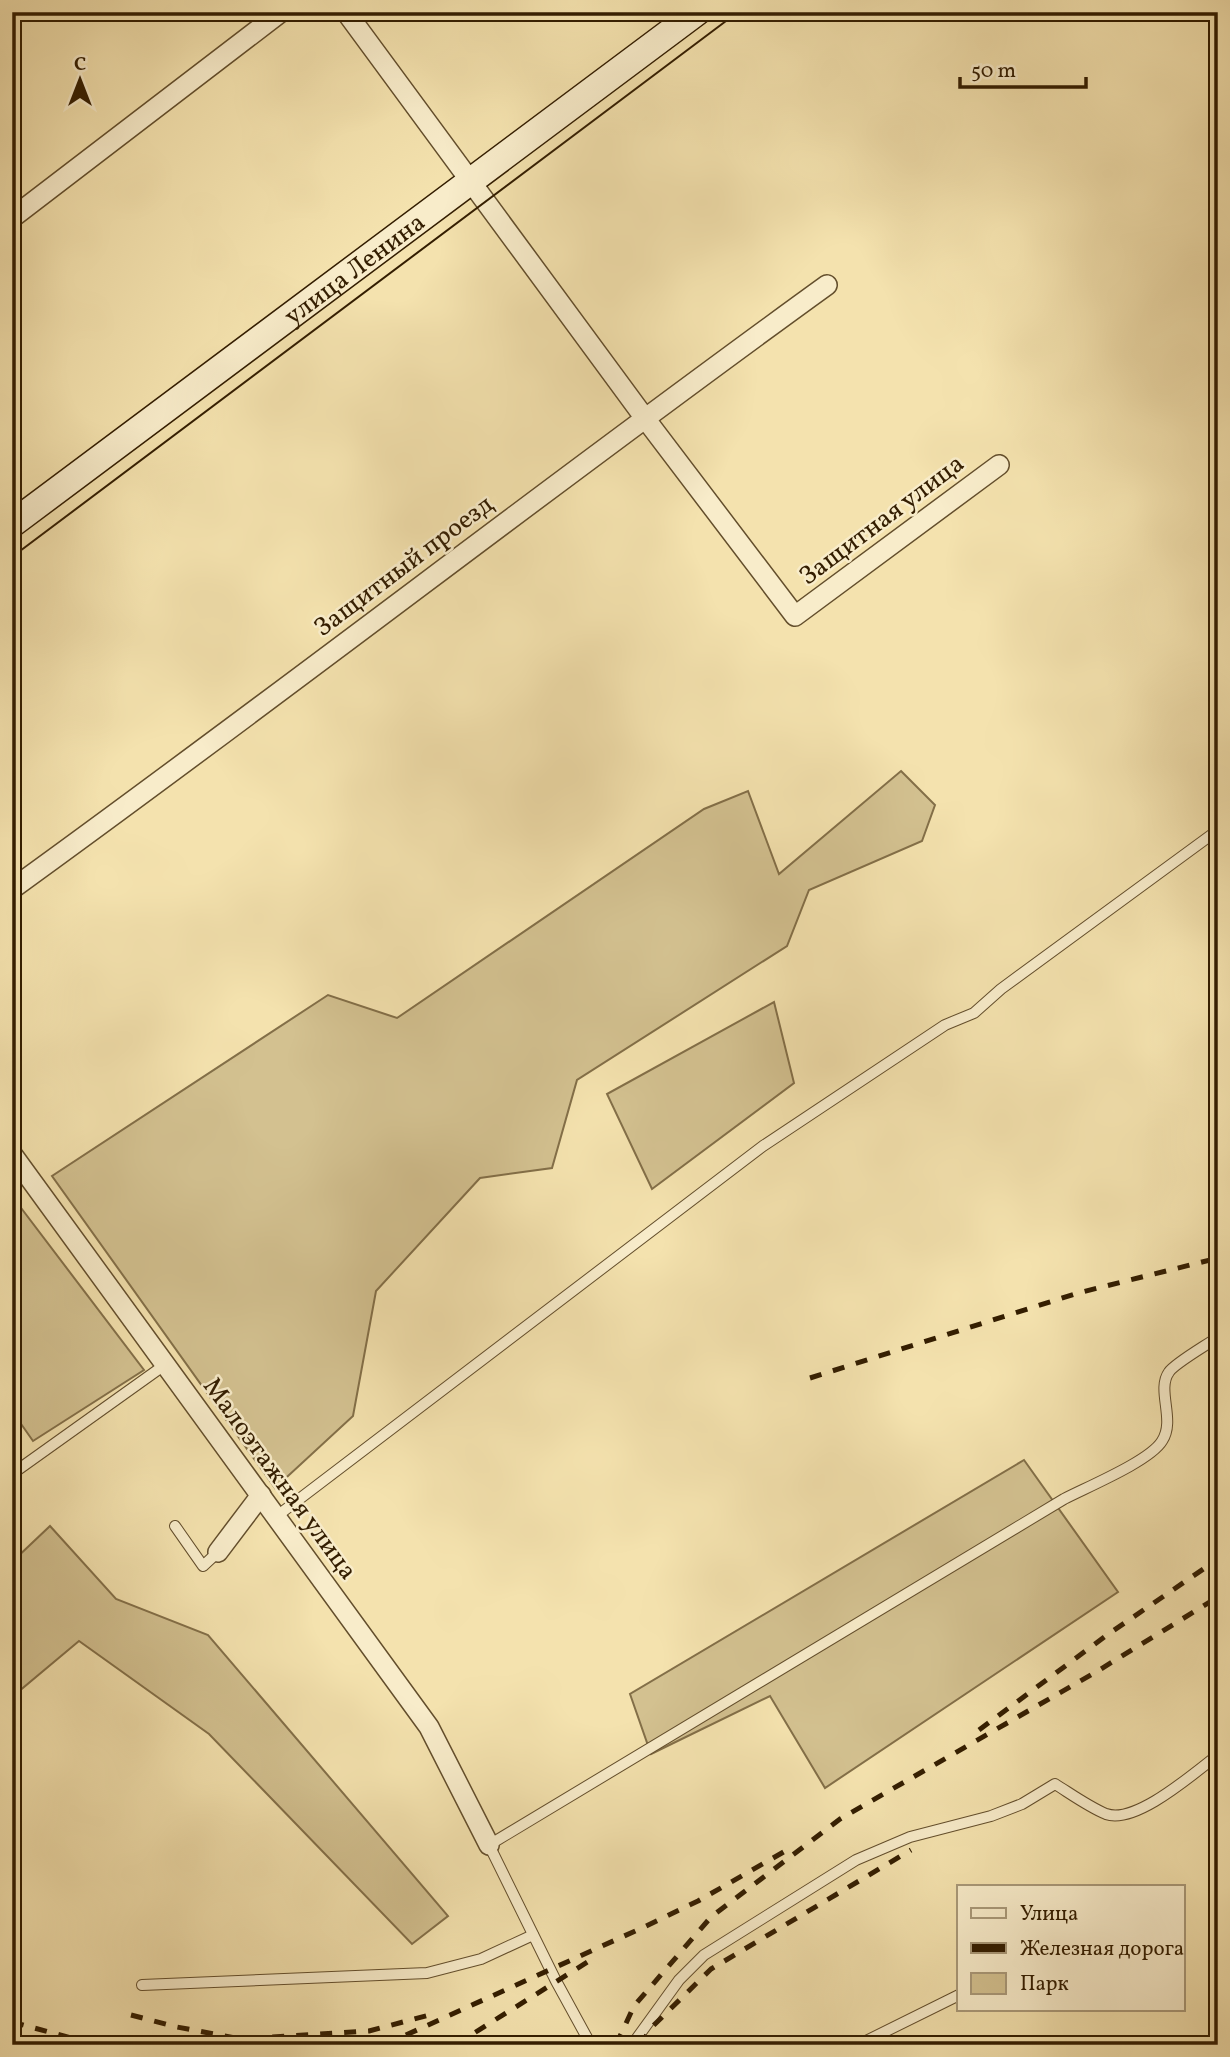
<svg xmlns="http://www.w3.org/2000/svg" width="1230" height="2057" viewBox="0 0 1230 2057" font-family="Vollkorn,serif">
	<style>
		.green { fill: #d3c190; stroke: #836f48; stroke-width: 2 }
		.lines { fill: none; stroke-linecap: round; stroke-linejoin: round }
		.lane-casing { stroke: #634e2c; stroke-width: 12 }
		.street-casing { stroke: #634e2c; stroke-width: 22 }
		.secondary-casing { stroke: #331d00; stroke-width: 29 }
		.lane { stroke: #f8ecca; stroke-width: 10 }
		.street { stroke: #f8ecca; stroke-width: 19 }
		.secondary { stroke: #f8ecca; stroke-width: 26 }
		.tram { stroke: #331d00; stroke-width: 2 }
		.rail { stroke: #331d00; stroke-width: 5; stroke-dasharray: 12 12; stroke-linecap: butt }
		.labels { text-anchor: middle; stroke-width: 5; stroke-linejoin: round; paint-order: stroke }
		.street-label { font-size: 26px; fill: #331d00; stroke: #f8ecca }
	</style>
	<rect width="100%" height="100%" fill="#f4e2ae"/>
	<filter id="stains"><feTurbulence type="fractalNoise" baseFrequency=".00286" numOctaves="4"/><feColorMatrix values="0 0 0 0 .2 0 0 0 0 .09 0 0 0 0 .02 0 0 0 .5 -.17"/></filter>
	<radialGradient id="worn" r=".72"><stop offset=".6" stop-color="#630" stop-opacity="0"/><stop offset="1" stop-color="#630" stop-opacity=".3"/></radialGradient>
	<g class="green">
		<path d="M 901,771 L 935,805 L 922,841 L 809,890 L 787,946 L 577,1080 L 552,1168 L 480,1178 L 376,1291 L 353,1416 L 275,1488 L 52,1176 L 328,995 L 397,1018 L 704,809 L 748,791 L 779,874 Z"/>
		<path d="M 774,1002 L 794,1083 L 652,1189 L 607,1094 Z"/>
		<path d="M 12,1196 L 144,1370 L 33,1441 L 12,1411 Z"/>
		<path d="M 1024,1460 L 1118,1592 L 825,1788 L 770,1696 L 651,1754 L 630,1694 Z"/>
		<path d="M 50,1526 L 116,1599 L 208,1635 L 448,1916 L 412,1944 L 209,1734 L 79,1641 L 12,1697 L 12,1562 Z"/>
	</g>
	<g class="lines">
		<defs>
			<g id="lane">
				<path d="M 12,1474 L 166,1364"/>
				<path d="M 277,1516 L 763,1146 L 945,1025 L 974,1013 L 1001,989 L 1218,830"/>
				<path d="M 175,1526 L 203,1566 L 218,1552"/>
				<path d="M 142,1985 L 427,1973 L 481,1959 L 533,1935"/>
				<path d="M 591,2045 L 556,1981 L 489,1845 L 1064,1499 C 1087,1487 1150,1461 1162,1441 C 1176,1420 1156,1390 1169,1372 C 1175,1363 1207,1345 1218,1337"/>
				<path d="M 632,2045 L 679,1980 L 704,1955 L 856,1860 L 910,1837 L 991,1816 L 1022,1804 L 1055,1784 C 1071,1794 1089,1807 1106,1814 C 1136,1825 1195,1772 1218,1755"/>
				<path d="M 858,2045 L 959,1995"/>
			</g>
			<g id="street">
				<path d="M 346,12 L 644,417 L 795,616 L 999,465"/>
				<path d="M 12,218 L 281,12"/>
				<path d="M 12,889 C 286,691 553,483 827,285"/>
				<path d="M 12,1154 L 429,1727 L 489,1845"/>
				<path d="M 218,1552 L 261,1495"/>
			</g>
			<g id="secondary">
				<path id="s1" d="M 12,524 L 697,12"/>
			</g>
		</defs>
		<use href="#lane" class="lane-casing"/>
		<use href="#street" class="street-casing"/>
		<use href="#secondary" class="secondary-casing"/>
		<use href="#lane" class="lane"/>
		<use href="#street" class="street"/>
		<use href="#secondary" class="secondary"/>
		<path class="tram" d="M 12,557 L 738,12"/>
		<g class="rail">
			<path d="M 810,1378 L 1078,1293 L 1218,1258"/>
			<path d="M 979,1730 L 1107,1635 L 1218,1559"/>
			<path d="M 131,2015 L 177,2027 L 241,2039 L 369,2031 L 433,2014"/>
			<path d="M 12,2022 L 97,2045"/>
			<path d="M 384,2045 L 644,1927 L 698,1901 L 787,1850"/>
			<path d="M 455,2045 L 589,1961"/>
			<path d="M 616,2045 L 634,2006 L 711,1917 L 840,1819 L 1096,1672 L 1218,1597"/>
			<path d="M 640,2045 L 652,2027 L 711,1969 L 911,1850"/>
			<path d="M 1195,2045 L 1218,2035"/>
		</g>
	</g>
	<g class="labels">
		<g class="street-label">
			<text dy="9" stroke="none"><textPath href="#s1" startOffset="427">улица Ленина</textPath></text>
			<text transform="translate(881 519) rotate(-37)" y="9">Защитная улица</text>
			<text transform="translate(403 565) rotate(-37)" y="9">Защитный проезд</text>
			<text transform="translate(281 1478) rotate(54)" y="9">Малоэтажная улица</text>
		</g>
	</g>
	<rect width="1230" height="2057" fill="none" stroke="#f4e2ae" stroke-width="42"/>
	<rect x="14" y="14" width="1202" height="2029" fill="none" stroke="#331d00" stroke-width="3.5"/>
	<rect x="21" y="21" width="1188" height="2015" fill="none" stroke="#331d00" stroke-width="2"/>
	<rect x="957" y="1885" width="228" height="126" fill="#f8ecca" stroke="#a99979" stroke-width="2"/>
	<rect x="971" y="1908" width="35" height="10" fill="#f8ecca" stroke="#a99979" stroke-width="2"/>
	<text x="1020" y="1920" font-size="21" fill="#331d00">Улица</text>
	<rect x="971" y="1943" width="35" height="10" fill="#331d00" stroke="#a99979" stroke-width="2"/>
	<text x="1020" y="1955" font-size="21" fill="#331d00">Железная дорога</text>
	<rect x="971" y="1973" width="35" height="21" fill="#d3c190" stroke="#a99979" stroke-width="2"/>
	<text x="1020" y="1990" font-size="21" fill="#331d00">Парк</text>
	<g transform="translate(80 80)" stroke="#f8ecca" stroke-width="5" paint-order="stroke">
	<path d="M0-5L12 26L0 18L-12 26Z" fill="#331d00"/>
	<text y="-10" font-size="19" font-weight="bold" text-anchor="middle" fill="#331d00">С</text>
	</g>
	<path d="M960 77v10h126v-10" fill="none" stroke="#331d00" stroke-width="3.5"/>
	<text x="971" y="77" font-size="21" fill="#331d00" stroke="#f8ecca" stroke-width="5" paint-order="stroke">50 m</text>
	<rect width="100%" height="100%" filter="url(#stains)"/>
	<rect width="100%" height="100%" fill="url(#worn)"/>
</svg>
